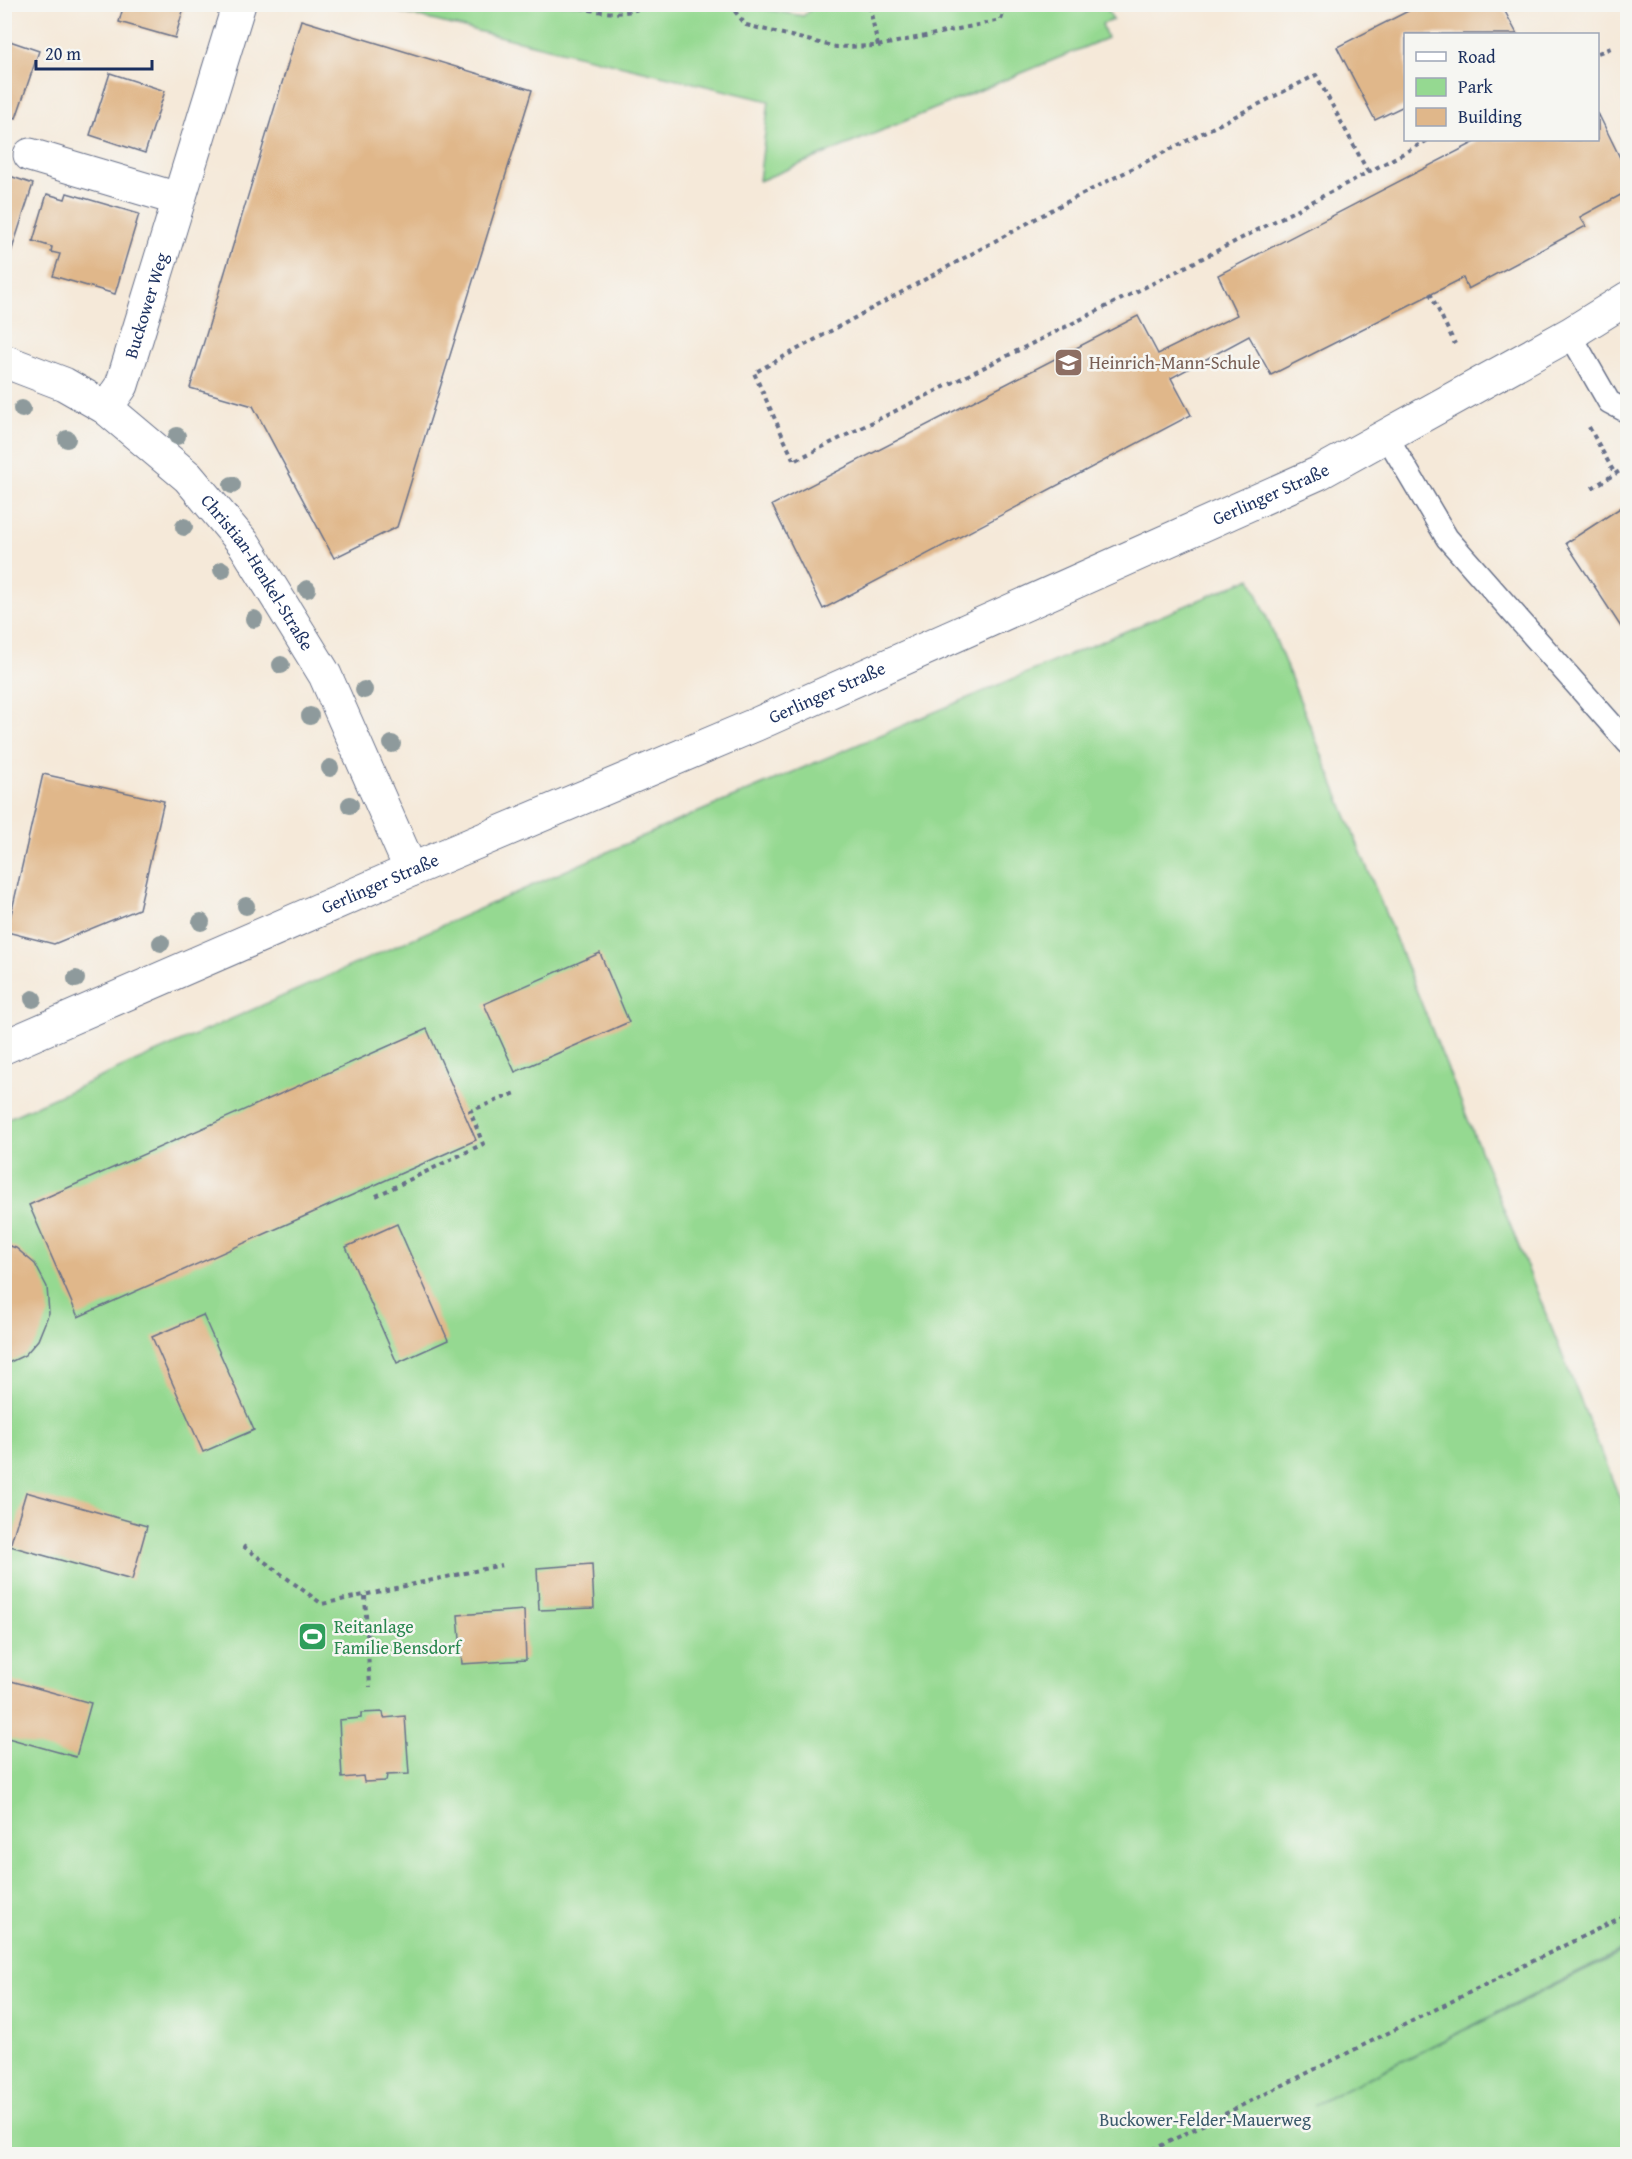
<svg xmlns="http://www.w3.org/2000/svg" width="1632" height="2159" viewBox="0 0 1632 2159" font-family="'Gentium Book Plus',serif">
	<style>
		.green { fill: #95d991; stroke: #588478; stroke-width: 1.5 }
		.building { fill: #e0b78a }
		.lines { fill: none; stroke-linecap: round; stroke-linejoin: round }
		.service-casing { stroke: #677089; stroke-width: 25 }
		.minor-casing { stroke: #677089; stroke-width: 35 }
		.tertiary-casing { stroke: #677089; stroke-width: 35 }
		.path { stroke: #677089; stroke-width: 4; stroke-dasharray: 4.5 4.5; stroke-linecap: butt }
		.service { stroke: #fff; stroke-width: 22 }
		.minor { stroke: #fff; stroke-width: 33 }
		.tertiary { stroke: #fff; stroke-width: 33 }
		.tree { fill: #8e9a9c }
		.labels { text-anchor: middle; stroke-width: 5; stroke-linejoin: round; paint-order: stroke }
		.street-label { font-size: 18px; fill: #1b2f5e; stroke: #f6f6f2 }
		.education-label { font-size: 18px; fill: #785e54; stroke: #f6f6f2; text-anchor: start }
		.leisure-label { font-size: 18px; fill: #27864d; stroke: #f6f6f2; text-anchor: start }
		.park-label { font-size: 18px; fill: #3a5a6b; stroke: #f6f6f2 }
	</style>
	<rect width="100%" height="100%" fill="#f6f6f2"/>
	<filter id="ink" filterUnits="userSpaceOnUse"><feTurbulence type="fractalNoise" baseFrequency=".0167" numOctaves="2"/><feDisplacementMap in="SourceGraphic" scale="12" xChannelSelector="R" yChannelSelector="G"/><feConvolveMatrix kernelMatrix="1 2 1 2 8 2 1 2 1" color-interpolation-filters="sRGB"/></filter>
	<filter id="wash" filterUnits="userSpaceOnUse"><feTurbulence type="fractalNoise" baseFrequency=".008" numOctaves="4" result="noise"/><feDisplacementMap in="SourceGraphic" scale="24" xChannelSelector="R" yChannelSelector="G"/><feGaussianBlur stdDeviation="1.35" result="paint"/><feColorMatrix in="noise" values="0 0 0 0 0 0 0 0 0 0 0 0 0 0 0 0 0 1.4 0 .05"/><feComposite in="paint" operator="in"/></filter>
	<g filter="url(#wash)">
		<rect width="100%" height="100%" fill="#f5e9d9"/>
		<g class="green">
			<path d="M 755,5 L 758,8 L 803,16 L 818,4 L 964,4 L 997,12 L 1000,5 L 1105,4 L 1113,20 L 1102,24 L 1107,38 L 759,181 L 769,101 L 369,5 Z"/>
			<path d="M 1251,578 L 1628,1519 L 1627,1948 L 1314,2105 L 1627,1950 L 1627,2154 L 5,2154 L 4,1120 L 675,822 Z"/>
		</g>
		<g id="blocks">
			<g class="building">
				<path d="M 124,4 L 185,4 L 175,38 L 119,22 Z"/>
				<path d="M 1422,4 L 1501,4 L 1517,34 L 1406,34 L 1406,105 L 1375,120 L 1337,47 Z"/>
				<path d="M 301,20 L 532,90 L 397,527 L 334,558 L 253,406 L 190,388 Z"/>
				<path d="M 4,39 L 39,51 L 16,118 L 4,114 Z"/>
				<path d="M 110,73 L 165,91 L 145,153 L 90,135 Z"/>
				<path d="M 1598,113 L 1628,174 L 1628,191 L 1580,217 L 1586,226 L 1468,289 L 1463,278 L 1271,375 L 1249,336 L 1171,378 L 1191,415 L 823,609 L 772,505 L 1138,316 L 1158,354 L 1237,315 L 1218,275 L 1479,140 L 1598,140 Z"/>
				<path d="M 4,174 L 33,184 L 7,265 L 4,264 Z"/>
				<path d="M 67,193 L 139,214 L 115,294 L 53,276 L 60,254 L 51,252 L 52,247 L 33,241 L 47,194 L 65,199 Z"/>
				<path d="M 1628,503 L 1628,623 L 1621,627 L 1566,543 Z"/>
				<path d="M 43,774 L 164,801 L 139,909 L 54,944 L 7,932 Z"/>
				<path d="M 600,953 L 629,1022 L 515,1072 L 484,1004 Z"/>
				<path d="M 427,1029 L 476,1140 L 78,1317 L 29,1205 Z"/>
				<path d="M 397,1224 L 448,1340 L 397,1363 L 346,1247 Z"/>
				<path d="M 4,1244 L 16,1248 L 35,1264 L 47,1287 L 49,1313 L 38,1340 L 25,1355 L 4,1365 Z"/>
				<path d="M 203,1315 L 254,1430 L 203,1452 L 152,1337 Z"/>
				<path d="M 26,1492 L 147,1526 L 132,1580 L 10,1546 Z"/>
				<path d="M 592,1564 L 594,1608 L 539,1610 L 537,1568 Z"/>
				<path d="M 524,1610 L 526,1660 L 462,1664 L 458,1615 Z"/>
				<path d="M 4,1679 L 91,1703 L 76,1757 L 4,1737 Z"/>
				<path d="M 383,1712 L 384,1718 L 405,1716 L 409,1774 L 387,1775 L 386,1781 L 364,1782 L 363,1776 L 342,1778 L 339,1720 L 361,1718 L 361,1713 Z"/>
			</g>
		</g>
	</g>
	<g filter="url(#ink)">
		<use href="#blocks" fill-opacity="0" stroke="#677089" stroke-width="1.5"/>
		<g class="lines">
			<defs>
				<g id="service">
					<path d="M 1570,334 L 1609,402 L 1628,412"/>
					<path d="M 1386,435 L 1447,538 L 1628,743"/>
				</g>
				<g id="minor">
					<path d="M 30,155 L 178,199"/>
					<path id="s1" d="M 4,361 L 64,384 L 106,408 L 188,477 L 245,545 L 325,675 L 411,870"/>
					<path id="s2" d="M 106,408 L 122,385 L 239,4"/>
				</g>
				<g id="tertiary">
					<path id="s3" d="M 4,1047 L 411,870 L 757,724 L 1319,473 L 1570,334 L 1628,298"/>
				</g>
			</defs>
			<use href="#service" class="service-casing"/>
			<use href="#minor" class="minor-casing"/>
			<use href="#tertiary" class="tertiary-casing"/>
			<g class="path">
				<path d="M 563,4 C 590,10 624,20 648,4"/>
				<path d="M 729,4 L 746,25 L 836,47 L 878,46 L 869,4"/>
				<path d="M 878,46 L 1001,20 L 1006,4"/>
				<path d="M 1598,53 L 1611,48"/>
				<path d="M 1368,172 L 1316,75 L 1059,206 L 754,373 L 794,461 C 1006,356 1220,253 1428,140"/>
				<path d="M 1430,293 L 1455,344"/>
				<path d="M 1589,427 L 1615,474"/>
				<path d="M 1592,488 L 1628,466"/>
				<path d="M 376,1196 L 483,1144 L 470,1111 L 516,1093"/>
				<path d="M 243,1546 L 322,1604 L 502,1565"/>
				<path d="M 365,1596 L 370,1687"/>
				<path d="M 1144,2154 L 1628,1914"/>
			</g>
			<use href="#service" class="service"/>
			<use href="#minor" class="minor"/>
			<use href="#tertiary" class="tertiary"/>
		</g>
		<g class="tree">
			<circle cx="22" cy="409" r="9"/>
			<circle cx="177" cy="436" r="9"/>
			<circle cx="67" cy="439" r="9"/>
			<circle cx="232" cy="485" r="9"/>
			<circle cx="184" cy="527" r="9"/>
			<circle cx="222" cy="570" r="9"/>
			<circle cx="307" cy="589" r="9"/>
			<circle cx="254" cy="619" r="9"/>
			<circle cx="281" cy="665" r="9"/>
			<circle cx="364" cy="690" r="9"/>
			<circle cx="310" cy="716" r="9"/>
			<circle cx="392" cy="744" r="9"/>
			<circle cx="330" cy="768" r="9"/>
			<circle cx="350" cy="805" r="9"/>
			<circle cx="246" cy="906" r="9"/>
			<circle cx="201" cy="922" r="9"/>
			<circle cx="161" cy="943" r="9"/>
			<circle cx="76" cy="979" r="9"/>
			<circle cx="33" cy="999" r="9"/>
		</g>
	</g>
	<defs>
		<symbol id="school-square" viewBox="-11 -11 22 22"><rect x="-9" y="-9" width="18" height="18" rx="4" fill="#8d6e63" stroke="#f6f6f2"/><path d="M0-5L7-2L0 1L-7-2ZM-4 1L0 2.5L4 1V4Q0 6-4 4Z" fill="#fff"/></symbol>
		<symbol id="stadium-square" viewBox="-11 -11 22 22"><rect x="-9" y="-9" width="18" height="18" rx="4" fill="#2e9e5b" stroke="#f6f6f2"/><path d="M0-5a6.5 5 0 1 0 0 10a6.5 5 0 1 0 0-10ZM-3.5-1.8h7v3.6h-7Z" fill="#fff"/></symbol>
	</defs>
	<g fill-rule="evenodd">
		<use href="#school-square" x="1052" y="346" width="33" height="33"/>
		<use href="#stadium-square" x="296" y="1620" width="33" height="33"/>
	</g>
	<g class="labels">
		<g class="street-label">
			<text dy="6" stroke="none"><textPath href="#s2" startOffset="111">Buckower Weg</textPath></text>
			<text dy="6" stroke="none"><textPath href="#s3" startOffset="1382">Gerlinger Straße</textPath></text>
			<text dy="6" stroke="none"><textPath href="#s1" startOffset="338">Christian-Henkel-Straße</textPath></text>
			<text dy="6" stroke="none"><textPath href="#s3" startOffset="896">Gerlinger Straße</textPath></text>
			<text dy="6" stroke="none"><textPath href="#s3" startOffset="410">Gerlinger Straße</textPath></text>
		</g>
		<g class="education-label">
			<text x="1089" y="369">Heinrich-Mann-Schule</text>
		</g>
		<g class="leisure-label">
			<text x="334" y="1633">Reitanlage<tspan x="334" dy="21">Familie Bensdorf</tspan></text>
		</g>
		<g class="park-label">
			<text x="1205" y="2126">Buckower-Felder-Mauerweg</text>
		</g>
	</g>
	<rect width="1632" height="2159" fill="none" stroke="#f6f6f2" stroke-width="24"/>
	<rect x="1404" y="33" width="195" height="108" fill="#f6f6f2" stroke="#9ea6b7" stroke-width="1.5"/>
	<rect x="1416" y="52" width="30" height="9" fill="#ffffff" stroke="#9ea6b7" stroke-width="1.5"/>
	<text x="1458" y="63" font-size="18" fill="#1b2f5e">Road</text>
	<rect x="1416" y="78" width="30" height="18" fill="#95d991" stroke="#9ea6b7" stroke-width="1.5"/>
	<text x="1458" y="93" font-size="18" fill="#1b2f5e">Park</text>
	<rect x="1416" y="108" width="30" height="18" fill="#e0b78a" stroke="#9ea6b7" stroke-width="1.5"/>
	<text x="1458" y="123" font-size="18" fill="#1b2f5e">Building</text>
	<path d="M36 60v9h116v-9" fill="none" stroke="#1b2f5e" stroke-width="3"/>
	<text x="45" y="60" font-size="18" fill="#1b2f5e" stroke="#f6f6f2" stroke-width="4.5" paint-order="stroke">20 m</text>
</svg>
